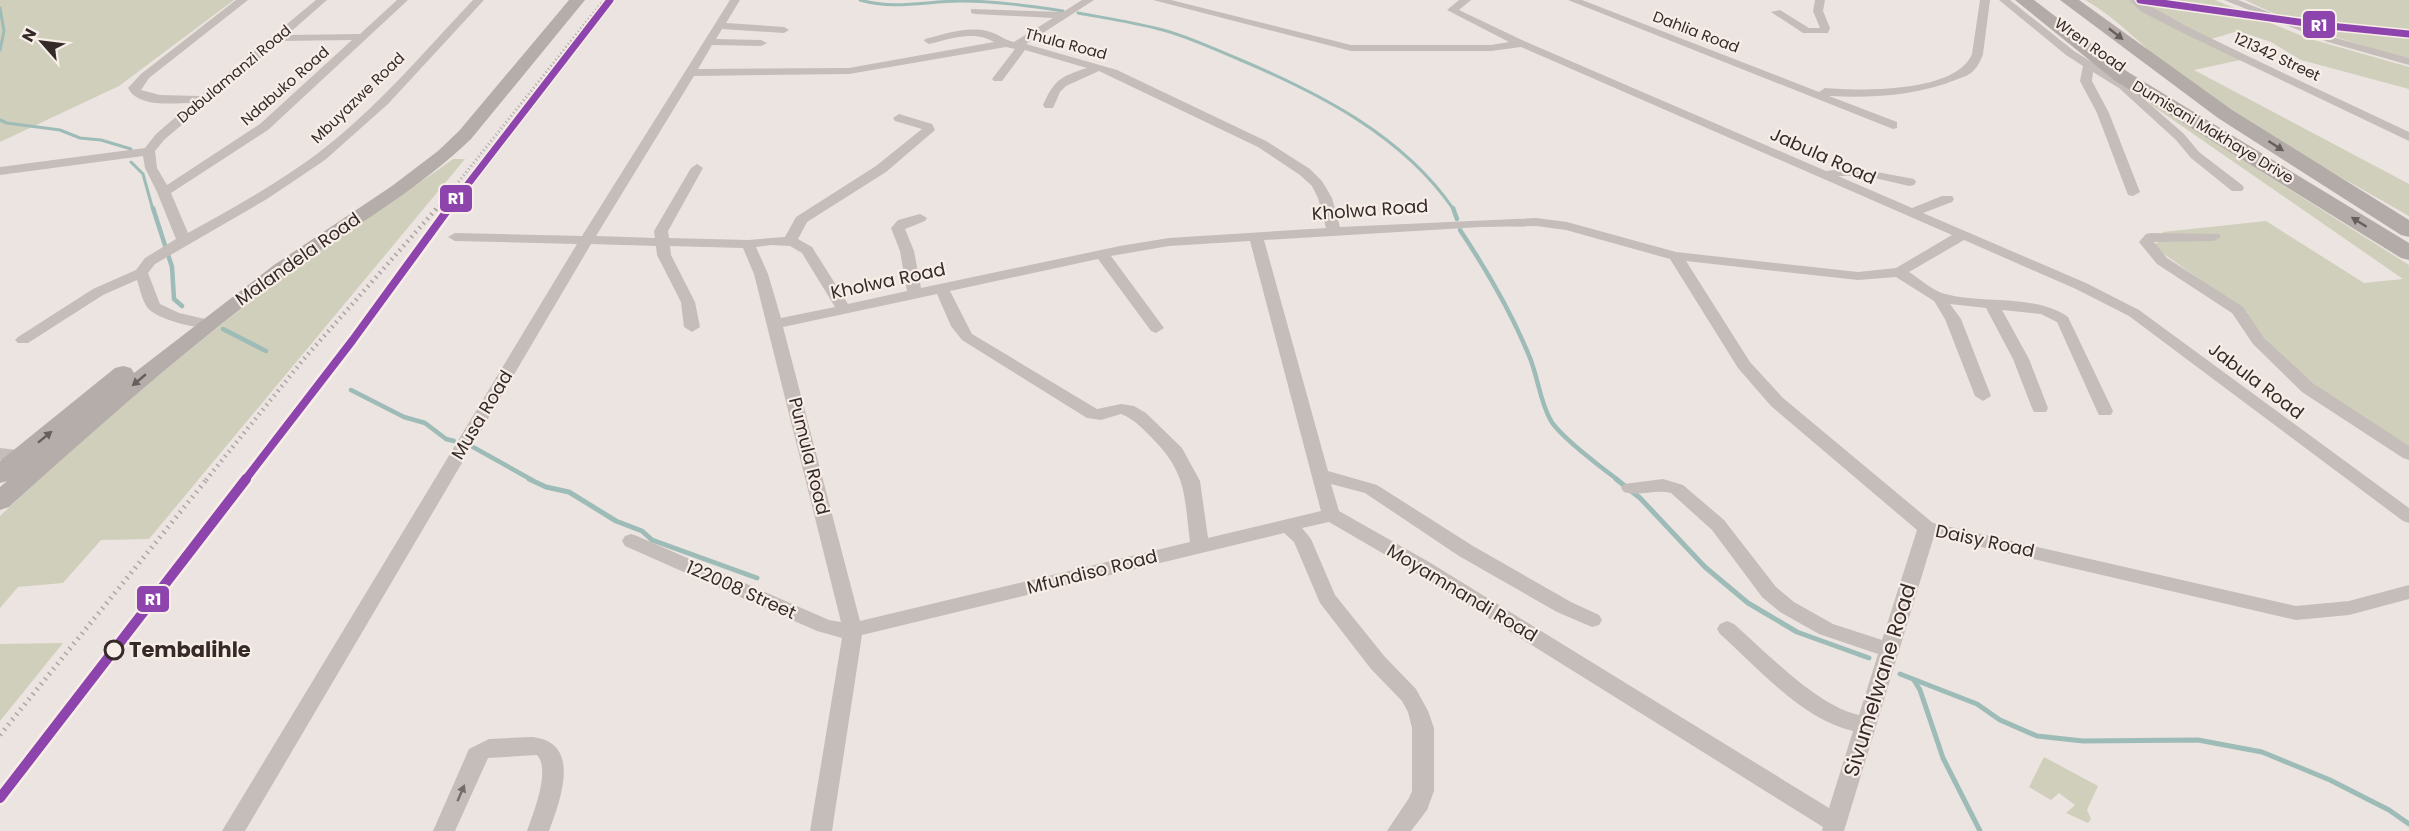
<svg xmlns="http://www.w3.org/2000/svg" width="2409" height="831" viewBox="0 0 2409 831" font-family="Poppins,sans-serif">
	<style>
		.green { fill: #cfcfbb }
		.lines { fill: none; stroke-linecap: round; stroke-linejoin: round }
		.stream-far2 { stroke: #9ebcb7; stroke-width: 3 }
		.stream-far1 { stroke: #9ebcb7; stroke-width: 4.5 }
		.stream { stroke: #9ebcb7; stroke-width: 5 }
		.minor { fill: #c4bdba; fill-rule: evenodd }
		.secondary { fill: #b5adaa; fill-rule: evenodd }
		.primary { fill: #b3aba8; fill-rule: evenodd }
		.rail-far2 { stroke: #aca6a4; stroke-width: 3; stroke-dasharray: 1 3; stroke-linecap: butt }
		.rail-far1 { stroke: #aca6a4; stroke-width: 4.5; stroke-dasharray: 1.5 4.5; stroke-linecap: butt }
		.rail { stroke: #aca6a4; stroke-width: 5; stroke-dasharray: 1.5 5; stroke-linecap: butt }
		.rail-1-far2-casing { stroke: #f8eee8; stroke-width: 10 }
		.rail-1-far1-casing { stroke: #f8eee8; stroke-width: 13 }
		.rail-1-casing { stroke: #f8eee8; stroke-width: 15 }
		.rail-1-far2 { stroke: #8e44ad; stroke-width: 7 }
		.rail-1-far1 { stroke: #8e44ad; stroke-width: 8 }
		.rail-1 { stroke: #8e44ad; stroke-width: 10 }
		.oneway { fill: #675e5b }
		.oneway2 { fill: #685e5c }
		.oneway3 { fill: #756c6a }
		.stop-dot { fill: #f8eee8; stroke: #352a28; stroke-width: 3 }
		.labels { text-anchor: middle; stroke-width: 4.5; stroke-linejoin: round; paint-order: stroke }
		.far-street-label { font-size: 15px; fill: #352a28; stroke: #f8eee8 }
		.street-label { font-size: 18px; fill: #352a28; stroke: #f8eee8 }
		.near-stop-label { font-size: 21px; font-weight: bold; fill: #352a28; stroke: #f8eee8; text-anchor: start }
		.near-street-label { font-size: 21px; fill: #352a28; stroke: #f8eee8 }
		.line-badge { stroke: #f8eee8; stroke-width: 2 }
		.badge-label { font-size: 16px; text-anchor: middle; font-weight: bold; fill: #fff }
	</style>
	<rect width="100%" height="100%" fill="#ece4e0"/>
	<g class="green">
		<path d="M 0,0 L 234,0 L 119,86 L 0,142 Z"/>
		<path d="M 2085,0 L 2215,0 L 2307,38 L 2409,67 L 2409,89 L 2301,60 L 2271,42 L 2238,31 L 2211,39 L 2240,60 L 2194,70 L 2409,184 L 2409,216 C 2330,170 2247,127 2175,72 C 2144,49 2119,19 2085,0 Z"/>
		<path d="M 2245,0 L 2409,0 L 2409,58 C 2352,44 2298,26 2245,0 Z"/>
		<path d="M 2148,100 L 2409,265 L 2409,450 L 2338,404 L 2264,342 L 2246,313 L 2248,313 L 2161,252 L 2155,244 L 2160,241 L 2163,232 L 2266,221 L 2364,283 L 2403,279 L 2150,104 Z"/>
		<path d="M 453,159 L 465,159 L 149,539 L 101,540 L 63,583 L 18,587 L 0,608 L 0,516 C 91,431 185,350 285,276 C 340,235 398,199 453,159 Z"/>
		<path d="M 63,643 L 0,721 L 0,644 Z"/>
		<path d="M 2044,757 L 2098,786 L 2087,810 L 2091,819 L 2088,823 L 2066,813 L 2075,805 L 2059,793 L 2051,800 L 2029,787 Z"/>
	</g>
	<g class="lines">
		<g class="stream-far2">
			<path d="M 860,0 C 895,10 926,1 961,1 C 995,1 1029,6 1063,11"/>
			<path d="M 0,8 L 4,31 L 0,50"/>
			<path d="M 1078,13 C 1105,18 1132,22 1159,29 C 1185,35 1211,48 1236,58 C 1317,92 1403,135 1454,210"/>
			<path d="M 0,120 L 7,123 L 60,130 L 80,138 L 101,140 L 131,149"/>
			<path d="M 131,162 L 143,174 L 153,210"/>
		</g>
		<g class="stream-far1">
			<path d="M 153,208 L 172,267 L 174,299 L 182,306"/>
			<path d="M 1453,208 L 1457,219"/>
			<path d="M 1460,230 C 1488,272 1511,311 1530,358 C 1538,378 1540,401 1550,419 C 1557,434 1603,469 1618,480"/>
			<path d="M 223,329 L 266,351"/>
			<path d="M 351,390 L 404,417 L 425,423 L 446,439 L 454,441"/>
			<path d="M 473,447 L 532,480"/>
		</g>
		<g class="stream">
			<path d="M 529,479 L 546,487 L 569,492 L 616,521 L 642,531 L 652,540 L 757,578"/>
			<path d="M 1616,479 L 1640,498 L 1705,567 L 1748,603 L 1797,632 L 1869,658"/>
			<path d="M 1900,674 L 1977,704 L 2000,720 L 2037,736 L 2083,741 L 2198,740 L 2262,752 L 2330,780 L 2389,810 L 2409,824"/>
			<path d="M 1914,680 L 1920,690 L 1943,758 L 1980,831"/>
		</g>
		<g class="minor">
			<path d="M 236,0 L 248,0 L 149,78 L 141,90 L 160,95 L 200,96 L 316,0 L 327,0 L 287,35 L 360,34 L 397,0 L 408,0 L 268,130 L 171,193 L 188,233 C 232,209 276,184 317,154 C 375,110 423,53 473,0 L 484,0 L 388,104 L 325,160 L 267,199 L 155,264 L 148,273 L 160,304 L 179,313 L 214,321 L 217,324 L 214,327 C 201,331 155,319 147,307 C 142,300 140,289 137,280 L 103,295 L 28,343 L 18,343 L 15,340 L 18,337 L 93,289 L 136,270 L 145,258 L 176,239 L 157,192 L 145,168 L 143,156 L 0,175 L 0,167 L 145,148 L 156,134 L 192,103 C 173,103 138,108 128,88 L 141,74 ZM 352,40 L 260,124 L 167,185 L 157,168 L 155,151 L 164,140 L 280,41 Z"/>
			<path d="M 730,0 L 740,0 L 726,23 L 784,27 L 789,30 L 784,33 L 722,29 L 716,39 L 761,40 L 767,43 L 761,46 L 712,45 L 698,69 L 849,68 L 994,42 C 974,30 950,39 929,44 L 924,41 L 925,39 C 945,34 966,26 987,31 C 997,33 1004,40 1014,42 L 1053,18 L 975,14 L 971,13 L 971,9 L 1063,12 L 1082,0 L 1094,0 L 1026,44 L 1117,70 L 1266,141 L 1310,169 L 1322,181 L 1332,198 L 1340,227 L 1536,218 L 1567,222 L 1676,252 L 1858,272 L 1896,268 L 1952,235 L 1521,47 L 1491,51 L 1351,51 L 1153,0 L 1171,0 L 1351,45 L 1491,45 L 1509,42 L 1447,10 L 1459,0 L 1471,0 L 1459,10 L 1524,41 L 1826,171 L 1855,168 L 1914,179 L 1916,182 L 1914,185 L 1909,186 L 1866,176 L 1838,176 L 1912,208 L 1942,196 L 1952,196 L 1954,199 L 1952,202 L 1923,213 L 2086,283 L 2139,310 L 2409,508 L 2409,523 L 2403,521 L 2129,316 L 2076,289 L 1964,240 L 1909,272 C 1920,279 1933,291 1945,294 C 1983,304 2036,294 2068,317 L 2113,411 L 2111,415 L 2099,415 L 2097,411 L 2057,322 L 2041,314 L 2002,310 L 2029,359 L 2048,408 L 2046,412 L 2034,412 L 2032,408 L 2013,359 L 1986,308 L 1950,304 L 1961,319 L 1991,396 L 1983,401 L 1975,396 L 1945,319 L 1934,301 L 1896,277 L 1858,280 L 1686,261 L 1750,362 L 1783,398 L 1933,523 L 2296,606 L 2349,601 L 2409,585 L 2409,599 L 2349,615 L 2296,620 L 1934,536 L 1844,831 L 1822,831 L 1823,827 L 1415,572 L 1329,522 L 1302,528 L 1311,539 L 1335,595 L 1385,657 L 1416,689 L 1428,711 L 1434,728 L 1434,791 L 1427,810 L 1411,831 L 1387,831 L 1409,798 L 1412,791 L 1412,728 L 1408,712 L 1402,701 L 1371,669 L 1320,603 L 1294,542 L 1284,533 L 862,635 L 832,831 L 810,831 L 842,638 L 817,631 L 625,546 L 622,541 L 625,536 L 631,534 L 637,536 L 829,620 L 841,622 L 754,274 L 743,248 L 670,246 L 671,255 L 695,302 L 700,327 L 692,332 L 684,327 L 681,302 L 657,255 L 656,246 L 591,244 L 245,831 L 222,831 L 577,244 L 455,241 L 448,237 L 455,233 L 582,236 ZM 1006,47 L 1015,49 L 992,79 L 994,81 L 1002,81 L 1025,50 L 1087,68 C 1060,77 1055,79 1043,105 L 1045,108 L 1053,108 L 1060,92 L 1066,86 L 1099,71 L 1258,147 L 1300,175 L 1312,186 L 1318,198 L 1326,228 L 1169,238 L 1120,246 L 921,288 L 914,251 L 905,229 L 925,221 L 927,218 L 920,214 L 898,220 L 891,228 L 900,251 L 907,291 L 848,304 L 812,247 L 798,239 L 807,222 L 886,172 L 935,130 L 932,124 L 899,114 L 893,118 L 895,121 L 922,129 L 876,166 L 796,217 L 785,237 L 748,240 L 669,238 L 668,231 L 703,168 L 697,164 L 691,168 L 654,231 L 655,238 L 596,236 L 694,76 L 849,74 ZM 1536,226 L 1566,230 L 1670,259 L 1738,368 L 1771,406 L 1917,530 L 1882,640 L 1833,624 L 1794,602 L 1776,587 L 1724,520 L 1683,485 L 1663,479 L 1624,484 L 1621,488 L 1624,492 C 1639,497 1655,489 1671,493 L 1712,530 L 1762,597 L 1780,612 L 1819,634 L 1878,654 L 1859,715 C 1817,706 1766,652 1734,624 L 1727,621 L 1720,624 L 1717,629 L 1720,634 C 1758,668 1803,720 1853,731 L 1829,808 L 1429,562 L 1339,511 L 1331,484 L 1365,493 L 1459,556 L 1557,612 L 1592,627 L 1599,625 L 1602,620 L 1599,615 L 1571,602 L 1473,546 L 1377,485 L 1328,471 L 1264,240 L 1481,227 ZM 1250,241 L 1321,511 L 1208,538 L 1200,481 L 1182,448 L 1146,413 L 1134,406 L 1121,404 L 1097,409 L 972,334 L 950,291 L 1098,259 L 1151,331 L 1156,333 L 1164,328 L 1111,256 L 1169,246 ZM 771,245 L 790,246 L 802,253 L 835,307 L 781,318 L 768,274 L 756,247 ZM 937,294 L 951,326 L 962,340 L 1087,418 L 1101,420 L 1121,414 C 1134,419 1142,428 1151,437 C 1187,473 1184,494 1190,542 L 860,621 L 783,327 Z"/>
			<path d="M 1568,0 L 1582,0 L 1819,92 L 1825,88 C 1861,91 1956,93 1972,54 L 1980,0 L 1990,0 L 1983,54 C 1981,60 1978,66 1974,70 C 1970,75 1963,77 1958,79 C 1916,96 1873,98 1829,96 L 1897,122 L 1897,128 L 1893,129 Z"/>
			<path d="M 1815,0 L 1825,0 L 1823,11 L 1830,28 L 1828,33 L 1803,33 L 1771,12 L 1780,10 L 1809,28 L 1820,28 L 1813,11 Z"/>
			<path d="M 1999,0 L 2010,0 L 2074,51 L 2127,84 L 2184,134 L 2199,152 L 2242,185 L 2244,188 L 2242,191 L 2232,191 L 2191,158 L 2176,140 L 2119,88 L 2093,72 L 2092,81 L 2109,113 L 2140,192 L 2133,196 L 2128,195 L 2097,113 L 2080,81 L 2083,66 L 2066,55 Z"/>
			<path d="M 2129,0 C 2145,0 2177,22 2194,30 C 2265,65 2337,98 2409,132 L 2409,141 L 2185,34 L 2142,12 Z"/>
			<path d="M 2224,0 L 2238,0 L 2336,38 L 2409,58 L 2409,65 L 2328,42 Z"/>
			<path d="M 2151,233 L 2219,234 L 2221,237 L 2214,241 L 2154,242 L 2167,258 L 2243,307 L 2264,338 L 2314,384 L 2409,446 L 2409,460 L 2403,458 L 2302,392 L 2253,344 L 2232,313 L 2157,264 L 2139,242 L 2146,234 Z"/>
			<path d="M 0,448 L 27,451 L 30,455 L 27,459 L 0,460 Z"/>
			<path d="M 532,737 C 583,742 560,801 549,831 L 527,831 C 533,814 551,770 537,755 L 488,758 L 455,831 L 433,831 L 469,749 L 489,739 Z"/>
		</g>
		<path class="secondary" d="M 569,0 L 585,0 L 471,139 C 416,192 350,228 288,273 C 190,345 99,426 9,507 L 0,510 L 0,487 L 7,481 L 0,483 L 0,461 L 115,368 L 123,366 L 131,368 L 134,373 L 274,265 L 392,186 L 438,151 L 459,131 Z"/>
		<g class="primary">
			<path d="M 2015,0 L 2034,0 L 2128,72 L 2409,243 L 2409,260 L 2401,258 L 2114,80 Z"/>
			<path d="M 2060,0 L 2079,0 L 2232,110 L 2409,220 L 2409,237 L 2401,235 L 2218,118 Z"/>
		</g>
		<path class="rail-far2" d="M 436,210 L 604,0"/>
		<path class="rail-far1" d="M 206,480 L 303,360 L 437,208"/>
		<path class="rail" d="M 0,735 L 207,479"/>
		<defs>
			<g id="rail-1-far2">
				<path d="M 2140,0 L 2320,25 L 2409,34"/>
				<path d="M 448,210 L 610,0"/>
			</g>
			<path id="rail-1-far1" d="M 245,480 L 352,341 L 449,208"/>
			<path id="rail-1" d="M 0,798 L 246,479"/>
		</defs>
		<use href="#rail-1-far2" class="rail-1-far2-casing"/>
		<use href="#rail-1-far1" class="rail-1-far1-casing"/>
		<use href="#rail-1" class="rail-1-casing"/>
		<use href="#rail-1-far2" class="rail-1-far2"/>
		<use href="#rail-1-far1" class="rail-1-far1"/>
		<use href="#rail-1" class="rail-1"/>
	</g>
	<defs><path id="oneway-solid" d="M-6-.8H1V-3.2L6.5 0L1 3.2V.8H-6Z" transform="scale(1.5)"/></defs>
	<g class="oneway">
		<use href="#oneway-solid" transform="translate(2116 34) rotate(38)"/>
		<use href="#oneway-solid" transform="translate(2276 146) rotate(33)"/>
		<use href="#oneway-solid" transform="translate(2359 222) rotate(-148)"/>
	</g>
	<g class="oneway2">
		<use href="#oneway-solid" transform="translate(139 380) rotate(140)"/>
		<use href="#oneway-solid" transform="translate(45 437) rotate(-39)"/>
	</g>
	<use class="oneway3" href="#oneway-solid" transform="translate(461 793) rotate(-67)"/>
	<circle class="stop-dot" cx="114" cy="650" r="9"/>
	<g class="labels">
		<g class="far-street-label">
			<text transform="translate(1696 32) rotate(21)" y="5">Dahlia Road</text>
			<text transform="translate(1066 44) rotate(15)" y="5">Thula Road</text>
			<text transform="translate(2090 45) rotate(35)" y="5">Wren Road</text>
			<text transform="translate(2277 57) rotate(25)" y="5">121342 Street</text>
			<text transform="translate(234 74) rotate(-40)" y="5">Dabulamanzi Road</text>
			<text transform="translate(285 86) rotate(-41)" y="5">Ndabuko Road</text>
			<text transform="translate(358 98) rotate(-44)" y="5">Mbuyazwe Road</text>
			<text transform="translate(2213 132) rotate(31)" y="5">Dumisani Makhaye Drive</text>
		</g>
		<g class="street-label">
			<text transform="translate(1823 156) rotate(24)" y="6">Jabula Road</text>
			<text transform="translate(1370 210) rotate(-4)" y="6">Kholwa Road</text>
			<text transform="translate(298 259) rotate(-35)" y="6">Malandela Road</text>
			<text transform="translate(888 281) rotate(-12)" y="6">Kholwa Road</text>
			<text transform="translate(2256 381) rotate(37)" y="6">Jabula Road</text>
			<text transform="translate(482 415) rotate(-59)" y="6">Musa Road</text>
			<text transform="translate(809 456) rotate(76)" y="6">Pumula Road</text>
			<text transform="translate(1985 541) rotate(12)" y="6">Daisy Road</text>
			<text transform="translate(1092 572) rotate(-14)" y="6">Mfundiso Road</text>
			<text transform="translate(741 590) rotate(24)" y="6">122008 Street</text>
			<text transform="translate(1462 593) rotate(31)" y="6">Moyamnandi Road</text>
		</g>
		<g class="near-stop-label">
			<text x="129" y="657">Tembalihle</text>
		</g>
		<g class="near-street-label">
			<text transform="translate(1880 680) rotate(-73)" y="7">Sivumelwane Road</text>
		</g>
	</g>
	<g class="line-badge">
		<rect x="2302" y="10" width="34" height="29" rx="6" fill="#8e44ad"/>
		<rect x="439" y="184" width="34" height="29" rx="6" fill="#8e44ad"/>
		<rect x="136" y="585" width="34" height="28" rx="6" fill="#8e44ad"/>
	</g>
	<g class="badge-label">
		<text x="2319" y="31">R1</text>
		<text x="456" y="204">R1</text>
		<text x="153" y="605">R1</text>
	</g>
	<g transform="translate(42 42) rotate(298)" stroke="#f8eee8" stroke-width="4.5" paint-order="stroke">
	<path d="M0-4.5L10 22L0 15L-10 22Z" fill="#352a28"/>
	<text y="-9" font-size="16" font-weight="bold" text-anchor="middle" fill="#352a28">N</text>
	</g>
</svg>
